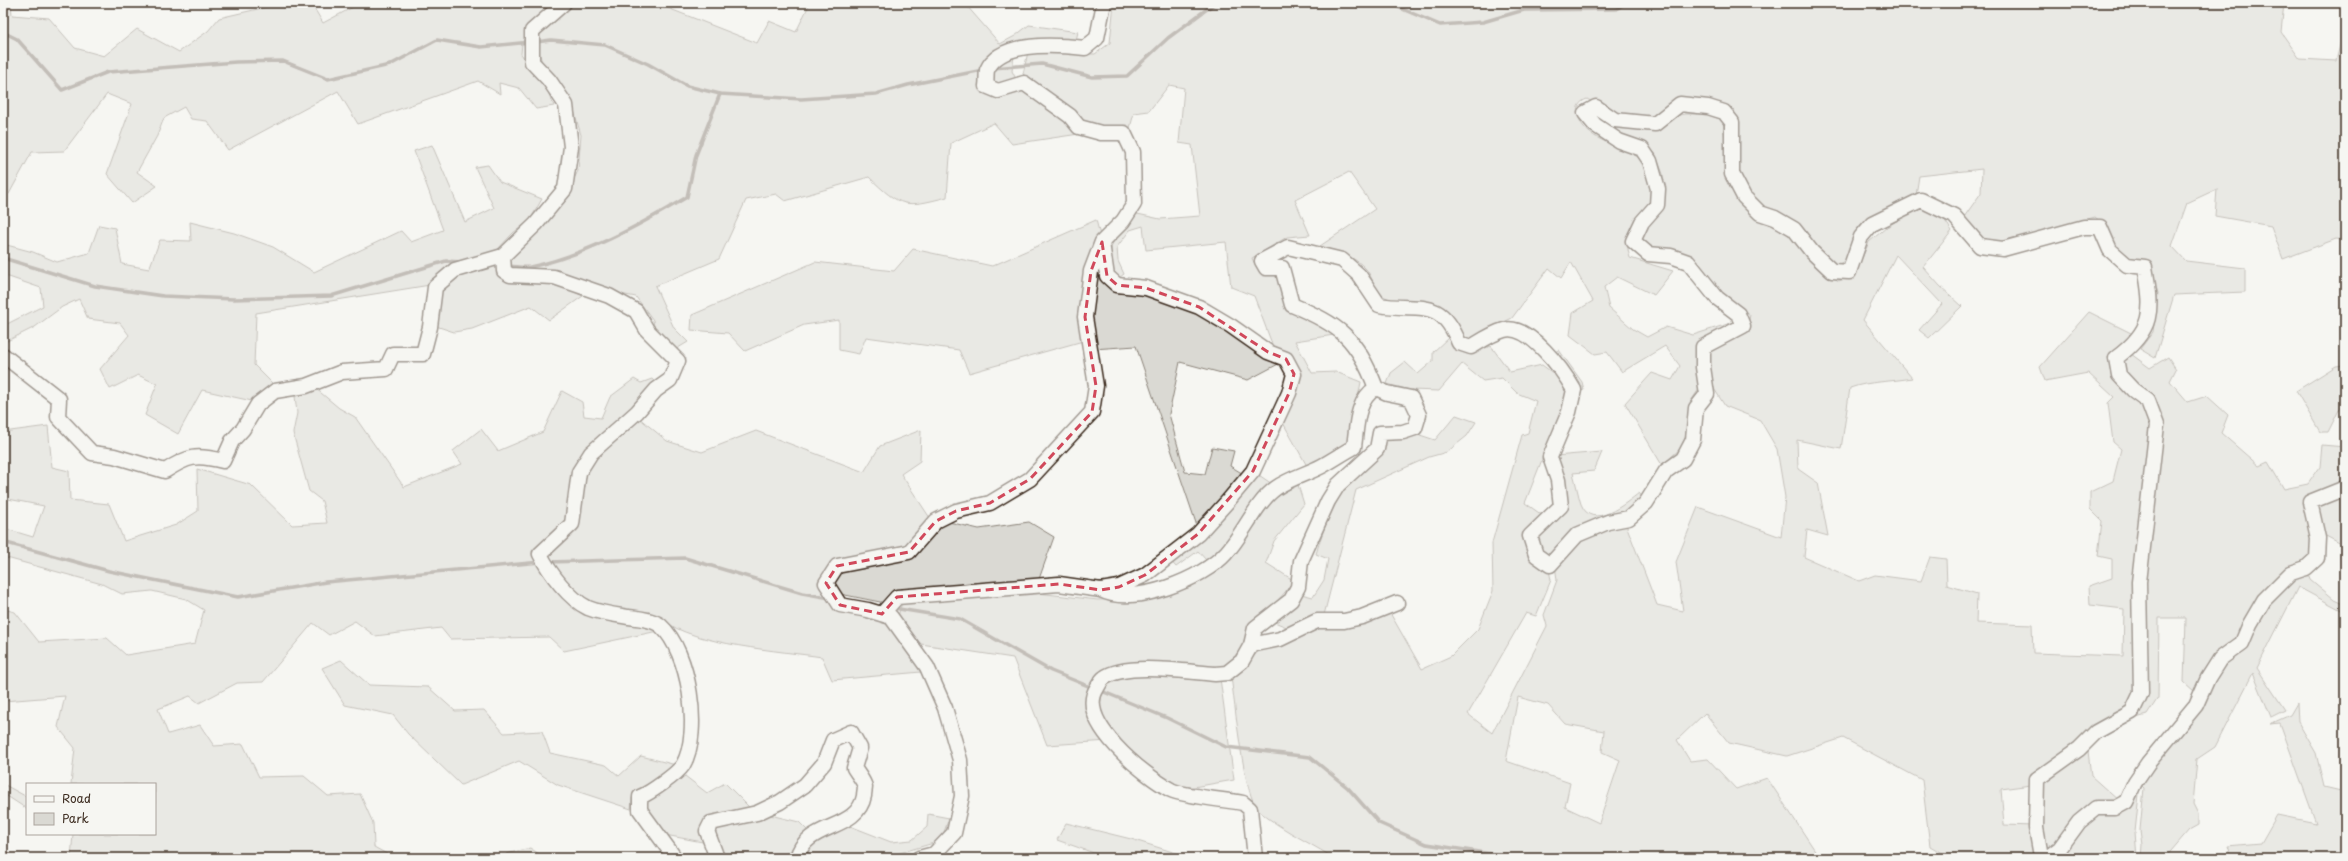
<svg xmlns="http://www.w3.org/2000/svg" width="2348" height="861" viewBox="0 0 2348 861" font-family="'Playpen Sans',sans-serif">
	<style>
		.green { fill: #dad9d3; stroke: #8a8278; fill-rule: evenodd }
		.lines { fill: none; stroke-linecap: round; stroke-linejoin: round }
		.stream { stroke: #857a71; stroke-width: 3.5 }
		.street-casing { stroke: #3b2a1e; stroke-width: 17 }
		.street { stroke: #f6f6f2; stroke-width: 14 }
		.marked { fill: none; stroke: #d1495b; stroke-width: 3; stroke-dasharray: 8 5; stroke-linejoin: round }
	</style>
	<rect width="100%" height="100%" fill="#f6f6f2"/>
	<filter id="ink" filterUnits="userSpaceOnUse"><feTurbulence type="fractalNoise" baseFrequency=".025" numOctaves="2"/><feDisplacementMap in="SourceGraphic" scale="8" xChannelSelector="R" yChannelSelector="G"/><feConvolveMatrix kernelMatrix="1 2 1 2 8 2 1 2 1" color-interpolation-filters="sRGB"/></filter>
	<g filter="url(#ink)">
		<g class="green">
			<path d="M 3,3 L 11,3 L 12,15 L 49,18 L 75,48 L 104,56 L 137,29 L 179,52 L 208,31 L 219,18 L 284,3 L 311,3 L 323,23 L 357,5 L 357,3 L 557,3 L 529,30 L 522,43 L 521,54 L 545,85 L 554,106 L 536,109 L 519,88 L 499,83 L 500,94 L 478,81 L 358,124 L 338,91 L 228,150 L 207,121 L 191,119 L 184,107 L 164,118 L 157,136 L 137,172 L 157,186 L 132,203 L 107,174 L 132,104 L 107,94 L 64,151 L 32,152 L 9,194 L 3,193 Z"/>
			<path d="M 574,3 L 655,3 L 757,43 L 769,21 L 796,32 L 809,5 L 801,3 L 951,3 L 966,5 L 1000,44 L 1015,36 L 1029,25 L 1078,32 L 1076,40 C 1047,37 1039,40 1014,55 L 1012,71 L 1019,85 L 1044,100 L 1079,134 L 1012,144 L 994,123 L 951,143 L 947,197 C 905,208 901,208 869,177 L 785,201 L 776,194 L 746,200 L 719,259 L 655,286 L 674,328 L 688,342 L 673,351 L 655,334 L 653,320 L 636,297 L 610,292 L 513,269 L 509,258 L 566,194 L 578,171 L 581,135 L 570,97 L 542,63 L 539,51 L 539,29 Z"/>
			<path d="M 1114,3 L 2284,3 L 2281,32 L 2300,59 L 2336,61 L 2345,25 L 2345,240 L 2336,239 L 2283,259 L 2271,226 L 2215,216 L 2217,189 L 2187,203 L 2172,246 L 2186,261 L 2245,268 L 2245,292 L 2174,295 L 2155,358 L 2140,349 L 2153,332 L 2158,293 L 2147,262 L 2126,258 L 2112,246 L 2105,225 L 2095,217 C 2073,223 2010,247 1991,241 C 1979,238 1972,226 1964,217 L 1981,193 L 1982,169 L 1919,176 L 1916,195 C 1908,199 1900,206 1892,210 C 1881,215 1870,214 1861,224 C 1847,240 1858,263 1830,266 L 1759,207 L 1738,177 L 1733,115 L 1721,103 L 1676,98 L 1668,107 L 1654,116 L 1641,118 L 1621,117 L 1587,99 C 1579,102 1576,107 1578,115 C 1584,140 1616,143 1636,156 C 1640,158 1644,166 1647,170 C 1670,211 1616,216 1630,258 L 1673,271 L 1654,295 L 1617,277 L 1604,287 L 1609,308 L 1633,329 L 1647,337 L 1666,327 L 1693,335 L 1734,322 L 1734,327 L 1698,344 L 1701,386 L 1691,401 L 1685,439 L 1680,449 L 1662,465 L 1625,403 L 1652,373 L 1672,380 L 1680,366 L 1665,346 L 1622,372 L 1607,352 L 1595,354 L 1570,335 L 1573,313 L 1593,301 L 1571,262 L 1561,278 L 1549,268 L 1512,318 L 1466,341 C 1460,333 1457,322 1451,315 C 1432,293 1407,308 1385,297 C 1374,292 1373,277 1366,269 C 1355,256 1335,251 1320,246 L 1375,209 L 1349,172 L 1295,200 L 1310,235 L 1287,237 L 1252,258 C 1258,273 1261,272 1276,273 L 1281,292 L 1291,312 L 1309,319 L 1334,335 L 1295,341 L 1312,373 L 1336,372 L 1361,382 L 1349,444 L 1307,466 L 1282,421 L 1302,375 L 1290,354 L 1274,349 L 1254,296 L 1231,287 L 1226,242 L 1146,250 L 1143,226 L 1130,230 L 1117,247 L 1118,261 L 1124,274 L 1119,278 C 1098,253 1118,233 1133,213 L 1160,219 L 1200,216 L 1192,145 L 1179,143 L 1184,88 L 1169,85 L 1149,111 L 1134,113 L 1130,128 L 1100,127 L 1082,122 L 1062,100 L 1030,83 L 1023,74 L 1028,52 L 1095,54 L 1110,43 Z"/>
			<path d="M 1593,112 L 1617,127 L 1640,130 L 1658,128 L 1673,116 L 1686,114 L 1706,114 L 1723,120 L 1728,176 L 1790,233 L 1826,274 L 1839,281 L 1855,274 L 1869,242 L 1887,227 L 1921,205 L 1942,216 L 1952,231 L 1923,267 L 1940,286 L 1962,306 L 1929,338 L 1919,330 L 1942,304 L 1896,255 L 1863,320 L 1912,378 C 1891,382 1869,381 1850,388 L 1841,449 L 1797,440 L 1798,469 L 1818,483 L 1828,536 L 1807,530 L 1804,557 L 1859,581 L 1875,575 L 1921,581 L 1930,557 L 1946,559 L 1947,585 L 1977,594 L 1976,623 L 2032,625 L 2033,653 L 2123,656 L 2124,609 L 2090,605 L 2089,586 L 2112,578 L 2112,559 L 2098,556 L 2102,521 L 2090,509 L 2090,492 L 2113,481 L 2121,449 L 2113,442 L 2108,403 L 2114,397 L 2088,373 L 2045,381 L 2040,367 L 2089,312 L 2135,335 L 2115,358 L 2146,405 L 2153,427 L 2137,694 L 2124,712 L 2031,785 L 2001,789 L 2004,825 L 2033,826 L 2036,858 L 1951,858 L 1930,846 L 1922,780 L 1843,738 L 1787,756 L 1729,743 L 1705,713 L 1677,740 L 1690,761 L 1708,759 L 1736,789 L 1767,778 L 1820,858 L 1330,858 L 1329,855 C 1306,841 1279,828 1259,811 C 1243,796 1235,702 1231,677 L 1261,649 L 1317,626 L 1390,613 L 1422,669 L 1451,656 L 1478,629 L 1493,591 L 1492,543 L 1522,435 L 1528,433 L 1536,401 L 1517,393 L 1502,378 L 1483,381 L 1462,364 L 1439,391 L 1410,390 L 1387,384 L 1391,373 L 1405,362 L 1418,374 L 1433,361 L 1433,352 L 1449,337 L 1474,351 L 1491,346 L 1510,372 L 1542,365 L 1561,379 L 1567,396 L 1525,503 L 1542,515 L 1526,533 L 1549,570 L 1551,580 L 1536,616 L 1526,613 L 1468,714 L 1492,733 L 1547,626 L 1544,615 L 1557,580 L 1555,565 L 1581,536 L 1625,522 L 1657,605 L 1683,611 L 1676,562 L 1698,507 L 1781,537 L 1785,497 L 1777,449 L 1760,420 L 1725,406 L 1708,379 L 1706,349 L 1747,328 L 1750,315 L 1726,297 L 1691,257 L 1647,249 L 1639,239 L 1664,193 L 1663,174 L 1655,153 L 1644,145 L 1625,140 L 1598,119 ZM 1518,697 L 1548,705 L 1565,724 L 1604,731 L 1602,752 L 1620,760 L 1599,823 L 1565,807 L 1570,783 L 1506,761 Z"/>
			<path d="M 432,145 L 465,222 L 494,208 L 475,167 L 488,165 L 500,182 L 542,199 L 530,220 L 513,233 L 497,250 L 451,268 L 430,285 L 256,313 L 254,365 L 273,384 L 252,401 L 202,390 L 178,434 L 145,415 L 157,384 L 138,375 L 110,389 L 100,369 L 129,335 L 120,323 L 88,319 L 79,299 L 62,307 L 35,327 L 3,343 L 3,326 L 43,306 L 41,288 L 3,275 L 3,244 L 33,252 L 57,262 L 89,253 L 99,225 L 115,228 L 122,264 L 149,269 L 160,240 L 191,241 L 190,222 L 234,233 L 273,247 L 314,272 L 401,231 L 411,242 L 443,230 L 414,151 Z"/>
			<path d="M 1096,220 L 1101,239 L 1083,341 L 969,373 L 959,350 L 866,337 L 859,354 L 839,350 L 839,320 L 804,325 L 745,351 L 728,333 L 691,330 L 692,315 L 815,262 L 894,271 L 913,249 L 992,266 Z"/>
			<path d="M 1101,252 L 1104,277 L 1198,309 L 1284,361 L 1248,380 L 1180,362 L 1169,414 L 1185,472 L 1205,474 L 1212,447 L 1234,451 L 1230,466 L 1245,475 L 1198,529 L 1136,346 L 1093,349 L 1089,315 Z"/>
			<path d="M 498,265 L 555,283 L 583,296 L 549,320 L 531,306 L 472,329 L 454,332 L 436,326 L 439,288 L 457,273 Z"/>
			<path d="M 1559,350 L 1582,382 L 1584,390 L 1578,392 L 1552,353 Z"/>
			<path d="M 2131,354 L 2150,368 L 2168,357 L 2176,369 L 2170,381 L 2188,402 L 2207,396 L 2228,415 L 2221,433 L 2259,466 L 2268,462 L 2284,489 L 2308,484 L 2320,467 L 2322,445 L 2345,447 L 2345,484 L 2310,499 L 2315,540 L 2313,557 L 2287,572 L 2239,642 L 2195,692 L 2184,682 L 2186,618 L 2159,618 L 2158,698 L 2147,715 L 2121,722 L 2135,710 L 2143,581 L 2161,424 L 2129,382 L 2121,360 Z"/>
			<path d="M 2345,365 L 2345,398 L 2328,432 L 2320,432 L 2296,391 L 2336,366 Z"/>
			<path d="M 634,379 L 641,383 L 652,379 L 658,385 L 587,451 L 568,522 L 535,552 L 540,569 L 567,599 L 643,624 L 658,631 L 564,651 L 549,637 L 450,639 L 441,628 L 375,636 L 355,621 L 329,635 L 313,623 L 263,682 L 237,683 L 199,703 L 190,696 L 158,709 L 168,734 L 200,725 L 214,746 L 243,744 L 259,777 L 304,776 L 328,796 L 360,794 L 373,823 L 374,847 L 394,858 L 71,858 L 73,834 L 155,834 L 155,784 L 71,784 L 75,748 L 58,727 L 65,696 L 4,701 L 3,699 L 3,609 L 15,612 L 39,642 L 107,638 L 126,655 L 195,644 L 204,610 L 186,599 L 152,591 L 122,594 L 102,584 L 3,557 L 3,528 L 33,537 L 44,506 L 3,498 L 3,432 L 48,426 L 52,467 L 69,471 L 70,500 L 109,504 L 124,541 L 176,525 L 198,511 L 197,469 L 251,485 L 292,525 L 327,523 L 322,501 L 309,491 L 293,433 L 297,413 L 295,396 L 315,388 L 339,408 L 355,417 L 404,487 L 462,464 L 453,451 L 481,429 L 498,451 L 543,432 L 562,391 L 582,402 L 584,416 L 601,418 L 610,397 Z"/>
			<path d="M 1456,415 L 1476,422 L 1467,436 L 1447,452 L 1429,457 L 1356,490 L 1324,615 L 1289,628 L 1272,621 L 1301,594 L 1313,597 L 1324,580 L 1328,559 L 1316,554 C 1331,500 1351,478 1384,436 L 1420,435 L 1435,440 Z"/>
			<path d="M 638,417 L 667,441 L 702,452 L 756,431 L 864,472 L 880,446 L 921,430 L 920,461 L 901,474 L 930,518 L 905,548 L 855,557 L 823,584 L 840,609 L 889,622 L 908,647 L 921,672 L 832,680 L 822,657 C 782,651 693,645 663,620 L 588,603 L 556,570 L 548,556 L 576,526 L 582,499 L 585,469 L 597,453 Z"/>
			<path d="M 1602,452 L 1594,471 L 1573,473 C 1576,483 1578,495 1581,504 C 1592,532 1626,503 1639,493 L 1645,500 L 1628,513 L 1547,560 L 1538,553 L 1534,536 L 1565,505 L 1555,456 Z"/>
			<path d="M 1256,473 L 1272,484 L 1222,552 L 1206,560 L 1198,551 L 1176,567 L 1169,559 Z"/>
			<path d="M 1298,485 L 1304,504 L 1274,541 L 1266,563 L 1293,580 C 1287,592 1278,599 1270,609 C 1252,631 1241,654 1219,671 L 1234,780 L 1159,793 L 1109,741 L 1047,745 L 1013,658 L 921,644 L 898,616 L 903,599 L 1038,593 L 1098,600 L 1154,598 L 1191,587 L 1231,558 L 1277,490 Z"/>
			<path d="M 2345,492 L 2345,513 L 2341,514 L 2345,525 L 2345,546 L 2324,535 L 2314,513 L 2321,501 Z"/>
			<path d="M 940,520 L 979,529 L 1029,522 L 1054,537 L 1039,579 L 885,603 L 840,594 L 832,583 L 839,568 L 887,559 Z"/>
			<path d="M 2307,570 L 2310,579 L 2334,599 L 2345,604 L 2345,612 L 2298,587 L 2257,668 L 2285,710 L 2271,717 L 2253,673 L 2215,747 L 2197,759 L 2193,804 L 2198,814 L 2198,825 L 2189,830 L 2165,858 L 2141,858 L 2142,845 L 2140,830 L 2144,788 L 2138,782 L 2266,599 Z"/>
			<path d="M 341,660 L 369,685 L 428,687 L 455,711 L 484,710 L 504,733 L 542,731 L 550,753 L 606,765 L 619,776 L 641,756 L 676,765 L 637,792 L 632,798 L 631,809 L 558,785 L 519,761 L 461,785 L 408,734 L 393,715 L 345,705 L 322,668 Z"/>
			<path d="M 2297,703 L 2298,722 L 2316,753 L 2324,787 L 2345,792 L 2345,858 L 2231,858 L 2227,846 L 2261,843 L 2277,815 L 2316,823 L 2280,723 L 2270,724 L 2290,715 Z"/>
			<path d="M 2088,751 L 2091,776 L 2119,801 L 2043,852 L 2041,780 Z"/>
			<path d="M 685,776 L 707,793 L 725,783 L 752,810 L 711,818 L 708,843 L 665,835 L 645,806 C 649,791 671,782 685,776 Z"/>
			<path d="M 3,784 L 27,797 L 27,809 L 7,796 L 3,798 Z"/>
			<path d="M 2136,788 L 2139,794 L 2135,832 L 2137,858 L 2057,858 L 2081,827 L 2098,812 Z"/>
			<path d="M 928,814 L 949,818 L 944,832 L 937,842 L 883,858 L 800,858 L 808,845 L 850,826 L 891,842 L 912,840 L 927,827 Z"/>
			<path d="M 770,815 L 799,822 L 810,833 L 800,837 L 792,852 C 768,857 746,861 722,853 L 714,833 L 718,827 Z"/>
			<path d="M 1066,823 L 1131,839 L 1192,858 L 1108,858 L 1057,840 Z"/>
			<path d="M 530,848 L 545,858 L 510,858 L 506,854 Z"/>
		</g>
		<g class="lines">
			<g class="stream">
				<path d="M 1388,3 L 1440,25 L 1483,22 L 1524,10 L 1616,9 L 1626,3"/>
				<path d="M 3,32 L 17,39 L 62,90 L 108,72 L 236,62 L 283,61 L 328,79 L 390,65 L 437,40 L 481,47 L 530,42"/>
				<path d="M 536,42 L 551,40 L 605,45 L 648,64 L 687,86 L 720,94 L 801,99 L 876,94 L 908,85 L 983,70"/>
				<path d="M 993,68 L 1042,64 L 1092,77 L 1127,76 L 1168,38 L 1215,3"/>
				<path d="M 3,258 L 95,286 L 163,296 L 234,299 L 331,296 L 446,261 L 462,262"/>
				<path d="M 506,266 C 514,266 523,268 530,267 C 584,256 640,225 687,197 L 696,155 L 720,94"/>
				<path d="M 3,542 L 109,571 L 238,597 L 326,582 L 541,562"/>
				<path d="M 549,562 L 685,558 L 802,593 L 830,598"/>
				<path d="M 893,608 L 960,619 L 1051,671 L 1093,688"/>
				<path d="M 1099,690 L 1167,718 L 1226,747 L 1310,757 L 1348,788 L 1379,823 L 1426,844 L 1518,858"/>
			</g>
			<defs>
				<g id="street">
					<path d="M 1102,243 L 1107,276 L 1117,285 L 1146,288 L 1199,307 L 1231,326 L 1268,352 L 1286,359 L 1294,374 L 1289,393 L 1253,471 L 1227,502 L 1198,534 L 1145,575 L 1119,587 L 1101,590 C 1133,607 1203,579 1226,553 C 1243,535 1256,502 1276,488 C 1290,478 1307,474 1322,466 C 1333,460 1343,453 1354,447 C 1357,426 1356,400 1376,388"/>
					<path d="M 503,256 L 504,271 L 510,275 L 554,277 L 609,296 L 636,311 L 647,330 L 678,361 L 670,380 L 656,390 L 637,412 L 591,453 L 579,472 L 572,524 L 540,554 C 549,572 569,599 588,608 C 600,613 616,615 629,617 C 638,618 655,620 661,626 C 689,651 702,732 683,765 C 677,774 650,793 640,797 L 640,810 L 675,858"/>
					<path d="M 3,355 L 59,399 L 58,417 L 92,453 L 114,456 L 165,471 C 188,456 196,454 223,461 L 232,441 L 243,429 L 258,404 L 275,391 L 306,386 L 342,372 L 386,369 L 393,354 L 423,354 L 430,327 L 435,287 L 455,270 L 503,256 L 536,224 L 565,189 L 571,147 L 566,105 L 549,80 L 532,62 L 532,31 L 564,3"/>
					<path d="M 882,614 L 897,597 L 1059,584 L 1101,590"/>
					<path d="M 1251,645 L 1280,639 L 1317,621 L 1344,621 L 1362,617 L 1397,603"/>
					<path d="M 717,858 L 707,831 L 711,823 L 757,813 L 780,802 L 805,785 L 824,763 L 833,740 L 851,732 L 860,748 L 854,768 C 857,773 864,781 865,787 C 865,789 864,793 864,796 C 857,832 806,821 797,858"/>
					<path d="M 919,858 L 934,854 L 954,833 L 962,796 L 960,760 L 945,708 L 927,667 L 891,617 L 868,610 L 840,605 L 826,583 L 837,566 L 909,552 L 936,521 L 956,511 L 990,503 L 1030,479 L 1092,412 L 1096,386 L 1085,317 L 1091,271 L 1102,242 L 1123,221 L 1134,204 L 1133,152 L 1124,133 L 1101,133 L 1079,127 L 1070,116 L 1024,83 L 998,91 L 986,86 C 987,81 986,75 987,70 C 1000,40 1058,45 1085,48 L 1097,38 L 1104,3"/>
					<path d="M 1255,858 L 1250,809 L 1243,803 C 1227,800 1183,796 1171,790 C 1145,776 1075,721 1097,688 C 1099,685 1101,680 1104,678 C 1126,662 1187,672 1215,674 L 1227,673 L 1242,661 L 1251,645 L 1255,628 L 1291,600 L 1298,587 L 1301,561 L 1328,501 L 1338,485 L 1377,449 L 1380,433 L 1403,432 L 1415,428 L 1419,415 L 1411,398 L 1387,393 L 1376,388 C 1357,338 1340,325 1292,305 L 1282,268 L 1266,268 L 1262,261 L 1288,247 L 1342,260 L 1359,275 L 1379,305 C 1418,312 1440,295 1459,343 L 1471,347 C 1481,341 1493,333 1504,330 C 1529,323 1564,372 1574,390 L 1569,412 L 1550,457 L 1558,480 L 1561,506 L 1530,536 L 1536,555 L 1550,565 L 1577,535 L 1608,522 L 1629,518 L 1646,503 L 1666,471 L 1683,459 L 1693,440 L 1696,408 L 1707,394 L 1703,367 L 1703,347 L 1743,326 L 1738,314 L 1717,298 L 1688,262 L 1671,256 L 1648,254 L 1633,241 L 1642,222 L 1657,205 L 1658,189 L 1650,161 L 1642,149 L 1619,141 L 1595,125 L 1585,113 L 1596,107 L 1615,120 L 1655,124 L 1680,104 L 1708,107 L 1724,112 L 1732,122 L 1732,174 L 1744,197 L 1760,213 L 1775,218 L 1794,229 L 1812,252 L 1832,271 L 1849,272 L 1861,237 L 1872,224 L 1921,200 L 1954,216 L 1980,246 L 2003,249 L 2084,227 L 2100,227 L 2110,250 L 2127,265 L 2145,267 C 2153,311 2154,330 2116,358 L 2119,375 L 2133,390 L 2148,401 L 2157,425 L 2139,582 L 2141,693 L 2132,712 L 2096,732 L 2079,749 L 2037,779 L 2036,828 L 2041,856 L 2048,857 L 2060,848 L 2079,822 L 2096,808 L 2115,808 L 2126,802 L 2135,782 L 2148,763 L 2196,705 L 2208,678 L 2220,659 L 2242,643 L 2250,624 L 2264,600 L 2291,573 L 2306,568 L 2317,558 L 2318,538 L 2310,502 L 2345,488"/>
				</g>
			</defs>
			<use href="#street" class="street-casing"/>
			<use href="#street" class="street"/>
		</g>
	</g>
	<path d="M0 0H2348V861H0ZM 1102,242 L 1107,276 L 1117,285 L 1146,288 L 1199,307 L 1268,352 L 1286,359 L 1294,374 L 1289,393 L 1253,471 L 1198,534 L 1145,575 L 1119,587 L 1101,590 L 1059,584 L 897,597 L 882,614 L 840,605 L 826,583 L 837,566 L 909,552 L 936,521 L 956,511 L 990,503 L 1030,479 L 1092,412 L 1096,386 L 1085,317 L 1091,271 Z" fill="#f6f6f2" fill-opacity=".55" fill-rule="evenodd"/>
	<path class="marked" d="M 1102,242 L 1107,276 L 1117,285 L 1146,288 L 1199,307 L 1268,352 L 1286,359 L 1294,374 L 1289,393 L 1253,471 L 1198,534 L 1145,575 L 1119,587 L 1101,590 L 1059,584 L 897,597 L 882,614 L 840,605 L 826,583 L 837,566 L 909,552 L 936,521 L 956,511 L 990,503 L 1030,479 L 1092,412 L 1096,386 L 1085,317 L 1091,271 Z"/>
	<rect width="2348" height="861" fill="none" stroke="#f6f6f2" stroke-width="16"/>
	<rect x="8" y="8" width="2332" height="845" fill="none" stroke="#3b2a1e" stroke-width="1.5" filter="url(#ink)"/>
	<rect x="26" y="783" width="130" height="52" fill="#f6f6f2" stroke="#aba49d"/>
	<rect x="34" y="796" width="20" height="6" fill="#f6f6f2" stroke="#aba49d"/>
	<text x="62" y="803" font-size="12" fill="#3b2a1e">Road</text>
	<rect x="34" y="813" width="20" height="12" fill="#dad9d3" stroke="#aba49d"/>
	<text x="62" y="823" font-size="12" fill="#3b2a1e">Park</text>
</svg>
